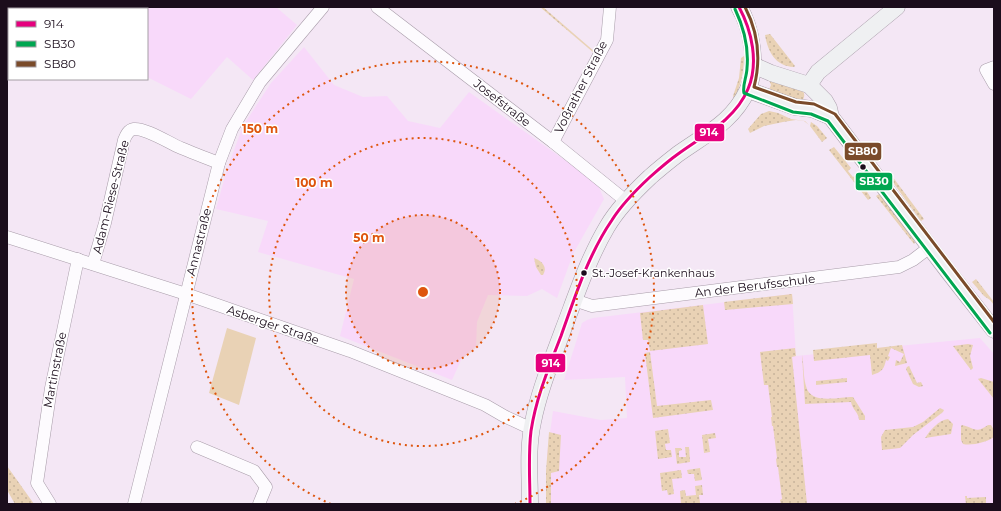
<svg xmlns="http://www.w3.org/2000/svg" width="1001" height="511" viewBox="0 0 1001 511" font-family="Montserrat,sans-serif">
	<style>
		.built { fill: #f8d9fa }
		.grass { fill: url(#grass-dots) }
		.park { fill: #e9d2b5 }
		.lines { fill: none; stroke-linecap: round; stroke-linejoin: round }
		.street-casing { stroke: #a89ca9; stroke-width: 13 }
		.secondary-casing { stroke: #a89ca9; stroke-width: 17 }
		.street { stroke: #fdfbfe; stroke-width: 12 }
		.secondary { stroke: #eff0f2; stroke-width: 16 }
		.bus-1-casing { stroke: #fff; stroke-width: 6 }
		.bus-2-casing { stroke: #fff; stroke-width: 6 }
		.bus-3-casing { stroke: #fff; stroke-width: 6 }
		.bus-1 { stroke: #e5007d; stroke-width: 3 }
		.bus-2 { stroke: #00a651; stroke-width: 3 }
		.bus-3 { stroke: #7a4b2a; stroke-width: 3 }
		.ring { fill: none; stroke: #de550d; stroke-width: 2; stroke-dasharray: 2 4 }
		.bus-dot { fill: #1b0d1c; stroke: #fff; stroke-width: 1.5 }
		.labels { text-anchor: middle; stroke-width: 3; stroke-linejoin: round; paint-order: stroke }
		.bus-label { font-size: 11px; fill: #1b0d1c; stroke: #fff; text-anchor: start }
		.street-label { font-size: 12px; fill: #1b0d1c; stroke: #fff }
		.centre { fill: #de550d; stroke: #fff; stroke-width: 2 }
		.ring-label { font-size: 12px; text-anchor: middle; font-weight: bold; fill: #de550d; stroke: #fff; stroke-width: 3; stroke-linejoin: round; paint-order: stroke }
		.line-badge { stroke: #fff; stroke-width: 1.5 }
		.badge-label { font-size: 11px; text-anchor: middle; font-weight: bold; fill: #fff }
	</style>
	<defs>
		<pattern id="grass-dots" width="8" height="8" patternUnits="userSpaceOnUse"><rect width="8" height="8" fill="#e9d2b5"/><path d="M2 2h.1M6 6h.1" fill="none" stroke="#c7b39b" stroke-width="1.8" stroke-linecap="round"/></pattern>
	</defs>
	<rect width="100%" height="100%" fill="#f4e7f5"/>
	<g class="built">
		<path d="M 70,7 L 276,7 L 297,25 L 253,80 L 227,57 L 191,99 L 147,77 L 147,9 L 73,9 Z"/>
		<path d="M 304,47 L 334,85 L 363,97 L 387,96 L 408,121 L 440,128 L 469,92 L 597,183 L 604,199 L 573,254 L 557,298 L 542,289 L 527,296 L 488,295 L 477,322 L 476,346 L 462,358 L 452,380 L 340,336 L 354,279 L 258,252 L 268,221 L 216,209 L 227,169 L 243,126 L 271,83 Z"/>
		<path d="M 792,294 L 796,356 L 980,338 L 994,354 L 994,504 L 547,504 L 547,454 L 553,411 L 601,420 L 627,418 L 625,377 L 564,380 L 582,323 L 587,320 L 593,318 Z"/>
	</g>
	<g class="grass">
		<path d="M 540,7 L 543,7 L 595,52 L 594,53 Z"/>
		<path d="M 770,34 L 795,66 L 794,67 C 775,66 768,52 765,35 Z"/>
		<path d="M 744,56 C 744,72 741,85 734,99 L 733,96 L 739,78 L 741,58 Z"/>
		<path d="M 769,80 L 802,90 C 805,93 805,97 802,101 L 768,92 L 771,85 Z"/>
		<path d="M 769,111 L 778,113 L 791,119 L 805,121 L 809,125 L 804,121 L 796,120 L 783,122 L 764,126 L 750,133 L 748,129 L 761,114 Z"/>
		<path d="M 811,122 L 817,126 L 827,138 L 822,142 L 810,126 Z"/>
		<path d="M 834,147 L 851,168 L 848,171 L 853,177 L 856,175 L 857,176 L 871,198 L 868,200 L 829,150 Z"/>
		<path d="M 888,173 L 890,174 L 895,180 L 924,219 L 921,221 L 889,177 L 886,178 L 884,175 Z"/>
		<path d="M 879,194 L 897,216 L 908,227 L 915,243 L 914,244 L 876,196 Z"/>
		<path d="M 534,258 C 542,261 548,267 543,275 L 541,275 L 536,267 Z"/>
		<path d="M 976,279 L 994,302 L 994,305 L 990,300 L 984,296 L 972,282 Z"/>
		<path d="M 792,294 L 793,304 L 725,310 L 724,302 Z"/>
		<path d="M 703,305 L 708,344 L 650,351 L 648,340 L 643,340 L 640,313 Z"/>
		<path d="M 877,343 L 877,348 L 902,345 L 907,363 L 895,366 L 896,360 L 900,362 L 904,354 L 891,348 L 888,356 L 890,357 L 888,361 L 886,360 C 884,369 882,372 872,375 L 870,355 L 814,361 L 813,350 Z"/>
		<path d="M 968,344 L 973,345 L 970,356 L 973,368 L 971,370 L 953,346 Z"/>
		<path d="M 795,348 L 796,356 L 792,357 L 807,504 L 781,504 L 780,500 L 782,499 L 778,467 L 777,467 L 776,459 L 777,458 L 773,426 L 772,426 L 771,417 L 772,417 L 768,385 L 764,385 L 760,352 Z"/>
		<path d="M 650,352 L 657,406 L 711,400 L 713,410 L 653,418 L 645,353 Z"/>
		<path d="M 802,355 C 804,364 803,376 806,386 C 810,405 838,397 853,397 L 865,416 L 865,420 L 859,420 C 859,413 852,409 851,402 L 805,404 Z"/>
		<path d="M 909,366 L 917,383 L 921,382 L 923,386 L 919,387 L 913,384 L 906,369 L 907,367 Z"/>
		<path d="M 847,378 L 847,382 L 816,385 L 816,381 Z"/>
		<path d="M 981,378 L 994,382 L 994,399 L 978,379 Z"/>
		<path d="M 940,408 L 944,410 L 943,412 L 913,435 L 900,448 L 882,450 L 881,437 L 885,430 L 913,427 L 923,422 Z"/>
		<path d="M 948,419 L 953,424 L 951,434 L 925,438 C 930,430 939,420 948,419 Z"/>
		<path d="M 962,425 C 975,428 975,434 988,425 L 991,425 L 994,430 L 994,437 C 987,442 972,446 963,444 L 961,440 L 961,426 Z"/>
		<path d="M 668,429 L 670,443 L 665,444 L 666,450 L 671,450 L 672,457 L 658,459 L 655,431 Z"/>
		<path d="M 549,432 L 561,435 L 559,471 L 551,473 L 551,504 L 546,504 L 546,471 Z"/>
		<path d="M 715,433 L 716,438 L 708,439 L 710,452 L 704,453 L 702,435 Z"/>
		<path d="M 685,447 L 689,447 L 690,462 L 677,464 L 675,448 L 681,448 L 682,450 L 679,451 L 679,457 L 686,457 Z"/>
		<path d="M 7,466 L 34,504 L 15,504 L 7,490 Z"/>
		<path d="M 700,468 L 702,480 L 695,481 L 694,474 L 688,474 L 687,470 Z"/>
		<path d="M 681,470 L 682,478 L 672,479 L 674,494 L 668,495 L 667,490 L 662,491 L 660,473 Z"/>
		<path d="M 702,485 L 703,495 L 699,495 L 700,503 L 681,504 L 680,491 L 685,490 L 686,496 L 696,495 L 695,486 Z"/>
		<path d="M 965,496 L 967,496 L 967,498 L 986,497 L 986,504 L 966,504 Z"/>
	</g>
	<path class="park" d="M 227,328 L 256,338 L 239,405 L 209,393 Z"/>
	<g class="lines">
		<defs>
			<g id="street">
				<path d="M 377,7 L 553,142 L 626,201"/>
				<path d="M 994,67 L 986,70 L 994,84"/>
				<path d="M 553,142 L 607,40 L 610,7"/>
				<path d="M 7,237 L 186,294 L 350,351 L 485,405 L 504,416 L 532,429"/>
				<path d="M 93,264 L 105,223 L 124,140 C 126,135 128,130 134,129 C 146,128 169,143 181,148 C 193,153 206,158 219,163"/>
				<path d="M 574,300 L 592,306 L 899,267 L 913,260 L 930,247"/>
				<path d="M 197,447 L 254,471 L 266,487 L 259,504"/>
				<path d="M 50,504 L 37,483 L 51,388 L 78,259"/>
				<path d="M 134,504 L 219,163 L 232,129 L 260,82 L 323,7"/>
			</g>
			<g id="secondary">
				<path d="M 753,65 L 771,73 L 809,85 L 825,101 L 829,108 L 831,117 L 947,270 L 994,330"/>
				<path d="M 809,85 L 818,72 L 897,7"/>
				<path d="M 748,90 L 795,107 L 812,109 L 831,117"/>
				<path d="M 530,504 C 530,477 527,449 533,422 C 539,391 552,360 563,330 C 576,296 588,259 607,227 C 618,208 634,192 650,177 C 659,169 669,161 678,154 C 706,134 733,122 748,89 C 758,66 752,28 739,7"/>
			</g>
		</defs>
		<use href="#street" class="street-casing"/>
		<use href="#secondary" class="secondary-casing"/>
		<use href="#street" class="street"/>
		<use href="#secondary" class="secondary"/>
		<defs>
			<path id="bus-1" d="M 530,504 C 530,480 528,455 531,431 C 536,398 549,367 561,336 C 575,297 588,255 612,220 C 622,204 636,190 650,177 C 659,169 668,161 678,154 C 704,135 735,120 748,89 C 759,63 752,31 739,7"/>
			<path id="bus-2" d="M 735,9 C 744,28 749,47 747,68 C 747,76 742,86 744,93 L 793,112 L 811,114 L 828,121 L 990,333"/>
			<path id="bus-3" d="M 745,7 C 758,32 761,60 754,87 L 796,102 L 814,104 L 835,114 L 994,322"/>
		</defs>
		<use href="#bus-1" class="bus-1-casing"/>
		<use href="#bus-2" class="bus-2-casing"/>
		<use href="#bus-3" class="bus-3-casing"/>
		<use href="#bus-1" class="bus-1"/>
		<use href="#bus-2" class="bus-2"/>
		<use href="#bus-3" class="bus-3"/>
	</g>
	<circle cx="423" cy="292" r="77" fill="#de550d" fill-opacity=".12"/>
	<g class="ring">
		<circle cx="423" cy="292" r="77"/>
		<circle cx="423" cy="292" r="154"/>
		<path d="M331 504A231 231 0 1 1 515 504"/>
	</g>
	<g class="bus-dot">
		<circle cx="863" cy="167" r="3.5"/>
		<circle cx="584" cy="273" r="3.5"/>
	</g>
	<g class="labels">
		<g class="bus-label">
			<text x="592" y="277">St.-Josef-Krankenhaus</text>
		</g>
		<g class="street-label">
			<text transform="translate(581 87) rotate(-63)" y="4">Voßrather Straße</text>
			<text transform="translate(502 103) rotate(38)" y="4">Josefstraße</text>
			<text transform="translate(111 197) rotate(-76)" y="4">Adam-Riese-Straße</text>
			<text transform="translate(199 242) rotate(-76)" y="4">Annastraße</text>
			<text transform="translate(755 286) rotate(-7)" y="4">An der Berufsschule</text>
			<text transform="translate(273 325) rotate(19)" y="4">Asberger Straße</text>
			<text transform="translate(55 370) rotate(-79)" y="4">Martinstraße</text>
		</g>
	</g>
	<circle cx="423" cy="292" r="6" class="centre"/>
	<g class="ring-label">
		<text x="260" y="133">150 m</text>
		<text x="314" y="187">100 m</text>
		<text x="369" y="242">50 m</text>
	</g>
	<g class="line-badge">
		<rect x="694" y="123" width="31" height="19" rx="4" fill="#e5007d"/>
		<rect x="844" y="142" width="38" height="19" rx="4" fill="#7a4b2a"/>
		<rect x="855" y="172" width="38" height="19" rx="4" fill="#00a651"/>
		<rect x="535" y="353" width="31" height="20" rx="4" fill="#e5007d"/>
	</g>
	<g class="badge-label">
		<text x="709" y="136">914</text>
		<text x="863" y="155">SB80</text>
		<text x="874" y="185">SB30</text>
		<text x="551" y="367">914</text>
	</g>
	<rect width="1001" height="511" fill="none" stroke="#1b0d1c" stroke-width="16"/>
	<rect x="8" y="8" width="140" height="72" fill="#ffffff" stroke="#a49ea4"/>
	<rect x="16" y="21" width="20" height="6" fill="#e5007d" stroke="#a49ea4"/>
	<text x="44" y="28" font-size="12" fill="#1b0d1c">914</text>
	<rect x="16" y="41" width="20" height="6" fill="#00a651" stroke="#a49ea4"/>
	<text x="44" y="48" font-size="12" fill="#1b0d1c">SB30</text>
	<rect x="16" y="61" width="20" height="6" fill="#7a4b2a" stroke="#a49ea4"/>
	<text x="44" y="68" font-size="12" fill="#1b0d1c">SB80</text>
</svg>
